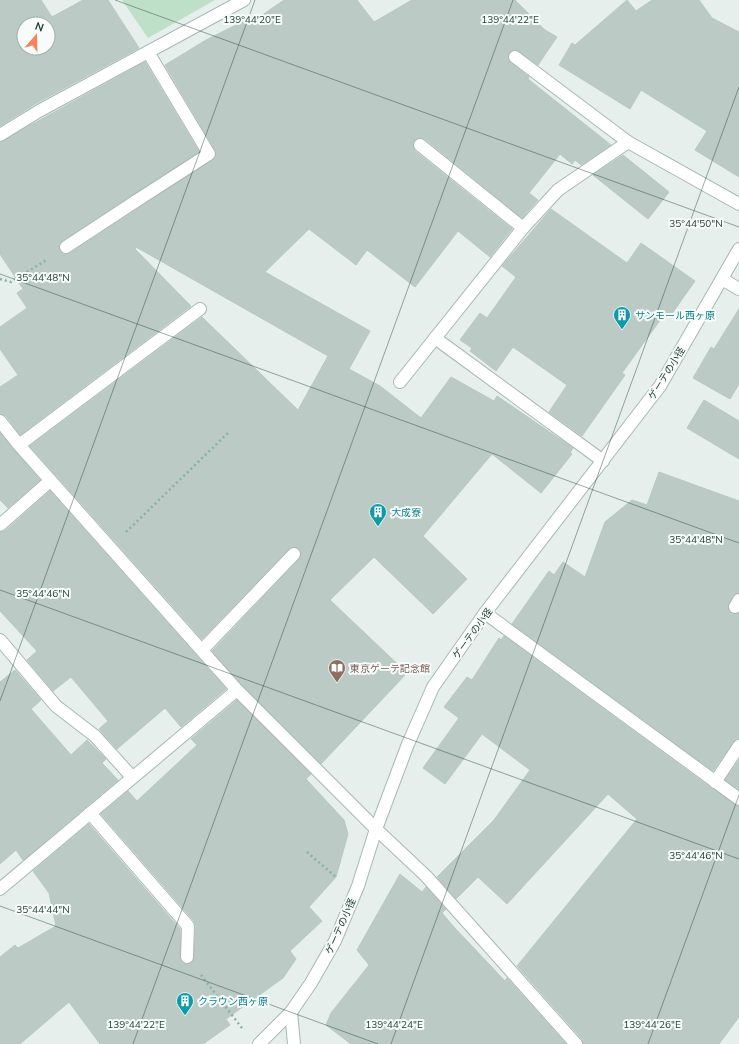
<svg xmlns="http://www.w3.org/2000/svg" width="739" height="1044" viewBox="0 0 739 1044" font-family="Mulish,'Noto Sans JP',sans-serif">
	<style>
		.green { fill: #bfe0c8 }
		.building { fill: #bbcac4; stroke: #b8c9c2; fill-rule: evenodd }
		.lines { fill: none; stroke-linecap: round; stroke-linejoin: round }
		.service-casing { stroke: #a8b8b2; stroke-width: 14 }
		.minor-casing { stroke: #a8b8b2; stroke-width: 14 }
		.tertiary-casing { stroke: #a8b8b2; stroke-width: 14 }
		.path { stroke: #86b3a5; stroke-width: 2.5; stroke-dasharray: 2 3; stroke-linecap: butt }
		.service { stroke: #fff; stroke-width: 12 }
		.minor { stroke: #fff; stroke-width: 12 }
		.tertiary { stroke: #fff; stroke-width: 12 }
		.ticks { fill: none; stroke: #24423a; stroke-width: 1; stroke-opacity: 0.45 }
		.labels { text-anchor: middle; stroke-width: 4; stroke-linejoin: round; paint-order: stroke }
		.culture-label { font-size: 10px; fill: #0d838f; stroke: #f7fbf9; text-anchor: start }
		.street-label { font-size: 10px; fill: #24423a; stroke: #f7fbf9 }
		.education-label { font-size: 10px; fill: #785e54; stroke: #f7fbf9; text-anchor: start }
		.ticks-label { font-size: 10px; text-anchor: middle; fill: #24423a; stroke: #f7fbf9; stroke-width: 4; stroke-linejoin: round; paint-order: stroke }
	</style>
	<rect width="100%" height="100%" fill="#e6efeb"/>
	<path class="green" d="M 122,0 L 215,0 L 148,38 Z"/>
	<g class="building">
		<path d="M 0,0 L 41,0 L 52,17 L 83,0 L 108,0 L 139,48 L 35,104 L 0,126 ZM 24,24 L 48,24 L 48,48 L 24,48 Z"/>
		<path d="M 284,0 L 357,0 L 374,22 L 412,0 L 515,0 L 545,30 L 557,37 L 538,65 L 516,50 L 509,53 L 508,60 L 529,77 L 528,79 L 611,145 L 581,165 L 575,160 L 572,164 L 560,154 L 529,193 L 538,200 L 522,218 L 425,139 L 418,138 L 413,143 L 415,151 L 512,229 L 490,257 L 458,231 L 415,287 L 367,250 L 356,265 L 309,229 L 265,272 L 370,331 L 349,369 L 380,386 L 421,418 L 451,377 L 494,401 L 497,396 L 573,448 L 570,453 L 572,454 L 541,493 L 492,454 L 423,536 L 467,579 L 433,614 L 374,557 L 330,600 L 407,673 L 321,764 L 242,685 L 212,651 L 299,559 L 301,555 L 299,549 L 295,547 L 289,549 L 202,639 L 30,446 L 202,317 L 298,410 L 328,356 L 136,247 L 135,249 L 191,306 L 20,435 L 6,416 L 0,414 L 0,387 L 18,375 L 0,349 L 0,327 L 27,308 L 17,293 L 23,289 L 0,254 L 0,142 L 145,62 L 199,152 L 62,241 L 59,244 L 60,251 L 63,254 L 70,253 L 215,158 L 215,150 L 165,65 L 206,40 L 254,16 L 258,18 Z"/>
		<path d="M 627,0 L 636,11 L 652,0 L 699,0 L 712,18 L 739,32 L 739,177 L 695,150 L 707,131 L 641,90 L 630,109 L 559,65 L 572,43 L 575,45 Z"/>
		<path d="M 623,155 L 669,192 L 648,219 L 593,175 Z"/>
		<path d="M 551,209 L 627,263 L 641,243 L 695,281 L 671,315 L 666,312 L 622,373 L 625,375 L 582,436 L 549,412 L 567,385 L 513,347 L 496,371 L 470,351 L 472,348 L 460,340 L 480,313 L 487,318 L 516,277 L 502,266 Z"/>
		<path d="M 739,309 L 739,384 L 730,399 L 693,378 L 711,347 L 714,349 Z"/>
		<path d="M 704,400 L 739,421 L 739,459 L 687,428 Z"/>
		<path d="M 0,433 L 40,480 L 8,508 L 0,500 Z"/>
		<path d="M 659,472 L 739,501 L 739,593 L 733,596 L 728,607 L 732,614 L 739,613 L 739,739 L 733,742 L 713,771 L 512,624 L 549,571 L 554,575 L 563,562 L 585,577 L 605,522 L 632,500 L 647,505 Z"/>
		<path d="M 50,491 L 226,689 L 181,727 L 165,708 L 117,749 L 99,729 L 108,721 L 71,677 L 53,691 L 27,660 L 37,651 L 0,611 L 0,532 L 5,531 Z"/>
		<path d="M 504,636 L 711,788 L 739,806 L 739,1017 L 719,1044 L 583,1044 L 582,1039 L 517,966 L 637,819 L 608,794 L 507,904 L 478,877 L 456,899 L 437,877 L 494,820 L 530,770 L 482,734 L 445,784 L 423,768 L 459,718 L 444,707 L 467,677 L 472,680 L 499,638 L 501,640 Z"/>
		<path d="M 15,670 L 41,700 L 31,709 L 71,755 L 87,740 L 106,759 L 102,763 L 118,780 L 23,860 L 16,850 L 0,864 L 0,682 Z"/>
		<path d="M 237,700 L 311,774 L 306,779 L 344,820 L 348,834 L 336,877 L 309,907 L 322,921 L 290,951 L 296,959 L 283,978 L 226,1019 L 230,1025 L 203,1044 L 100,1044 L 69,1002 L 20,1044 L 0,1044 L 0,957 L 15,945 L 18,948 L 56,926 L 49,893 L 33,871 L 89,824 L 180,929 L 181,961 L 187,964 L 193,961 L 196,926 L 194,921 L 101,814 L 128,791 L 137,801 L 197,745 L 191,739 Z"/>
		<path d="M 739,760 L 739,790 L 725,780 Z"/>
		<path d="M 400,874 L 422,892 L 426,887 L 446,909 L 442,913 L 453,926 L 505,981 L 507,978 L 566,1044 L 351,1044 L 326,1025 L 331,1013 L 369,965 L 357,950 Z"/>
	</g>
	<g class="lines">
		<defs>
			<g id="service">
				<path d="M 515,57 L 628,142"/>
				<path d="M 420,145 L 523,228"/>
				<path d="M 66,247 L 136,201"/>
				<path d="M 722,279 L 739,289"/>
				<path d="M 435,338 L 603,461"/>
				<path d="M 19,445 L 200,309"/>
				<path d="M 0,525 L 50,481"/>
				<path d="M 735,607 L 739,600"/>
				<path d="M 485,613 L 739,799"/>
				<path d="M 0,640 L 56,706 L 95,736 L 132,777"/>
				<path d="M 202,650 L 294,554"/>
				<path d="M 715,782 L 739,746"/>
				<path d="M 90,813 L 188,926 L 187,957"/>
				<path d="M 291,1012 L 294,1044"/>
			</g>
			<g id="minor">
				<path d="M 0,135 L 39,111 L 244,0"/>
				<path d="M 136,201 L 209,154 L 148,52"/>
				<path d="M 400,382 L 523,228 L 558,190 L 628,142 L 739,204"/>
				<path d="M 0,421 L 19,445 L 237,690 L 376,829 L 426,876 L 576,1044"/>
				<path d="M 0,889 L 237,690"/>
			</g>
			<path id="tertiary" d="M 259,1044 L 291,1012 L 311,983 L 335,941 L 358,886 L 376,829 L 408,744 L 433,687 L 485,613 L 660,386 L 739,249"/>
		</defs>
		<use href="#service" class="service-casing"/>
		<use href="#minor" class="minor-casing"/>
		<use href="#tertiary" class="tertiary-casing"/>
		<g class="path">
			<path d="M 0,279 L 11,282 L 48,259"/>
			<path d="M 126,532 L 228,433"/>
			<path d="M 307,852 L 337,878"/>
			<path d="M 201,975 L 242,1028"/>
		</g>
		<use href="#service" class="service"/>
		<use href="#minor" class="minor"/>
		<use href="#tertiary" class="tertiary"/>
	</g>
	<path class="ticks" d="M 115,0 L 739,227M 0,274 L 739,543M 0,590 L 739,859M 0,701 L 255,0M 0,906 L 378,1044M 133,1044 L 513,0M 391,1044 L 739,87M 648,1044 L 739,795"/>
	<defs>
		<symbol id="building-pin" viewBox="-11 -11 22 30"><path d="M0 17L-7.5 6A9.5 9.5 0 1 1 7.5 6Z" fill="#0f9aa8" stroke="#f7fbf9"/><path d="M-4-6H4V6H1V3H-1V6H-4ZM-2.5-4.3h1.7v1.8h-1.7ZM.8-4.3h1.7v1.8H.8ZM-2.5-1h1.7V.8h-1.7ZM.8-1h1.7V.8H.8Z" fill="#fff"/></symbol>
		<symbol id="library-pin" viewBox="-11 -11 22 30"><path d="M0 17L-7.5 6A9.5 9.5 0 1 1 7.5 6Z" fill="#8d6e63" stroke="#f7fbf9"/><path d="M-6-4Q-3-5.5-.7-3.5V5Q-3 3-6 4ZM6-4Q3-5.5 .7-3.5V5Q3 3 6 4Z" fill="#fff"/></symbol>
	</defs>
	<g fill-rule="evenodd">
		<use href="#building-pin" x="612" y="305" width="20" height="27"/>
		<use href="#building-pin" x="368" y="502" width="20" height="27"/>
		<use href="#library-pin" x="327" y="658" width="20" height="27"/>
		<use href="#building-pin" x="175" y="991" width="20" height="27"/>
	</g>
	<g class="labels">
		<g class="culture-label">
			<text x="635" y="319">サンモール西ヶ原</text>
			<text x="391" y="516">大成寮</text>
			<text x="198" y="1005">クラウン西ヶ原</text>
		</g>
		<g class="street-label">
			<text transform="translate(666 373) rotate(-58)" y="4">ゲーテの小径</text>
			<text transform="translate(472 633) rotate(-54)" y="4">ゲーテの小径</text>
			<text transform="translate(340 926) rotate(-66)" y="4">ゲーテの小径</text>
		</g>
		<g class="education-label">
			<text x="350" y="672">東京ゲーテ記念館</text>
		</g>
	</g>
	<g class="ticks-label">
		<text x="510" y="23">139°44'22"E</text>
		<text x="252" y="23">139°44'20"E</text>
		<text x="696" y="227">35°44'50"N</text>
		<text x="43" y="281">35°44'48"N</text>
		<text x="696" y="543">35°44'48"N</text>
		<text x="43" y="597">35°44'46"N</text>
		<text x="696" y="859">35°44'46"N</text>
		<text x="43" y="913">35°44'44"N</text>
		<text x="136" y="1028">139°44'22"E</text>
		<text x="394" y="1028">139°44'24"E</text>
		<text x="652" y="1028">139°44'26"E</text>
	</g>
	<g transform="translate(36 36) rotate(20)"><circle r="19" fill="#f7fbf9" stroke="#a3b1ad"/>
	<path d="M0-3L7 15L0 10L-7 15Z" fill="#f4845f"/>
	<text y="-6" font-size="11" font-weight="bold" text-anchor="middle" fill="#24423a">N</text>
	</g>
</svg>
